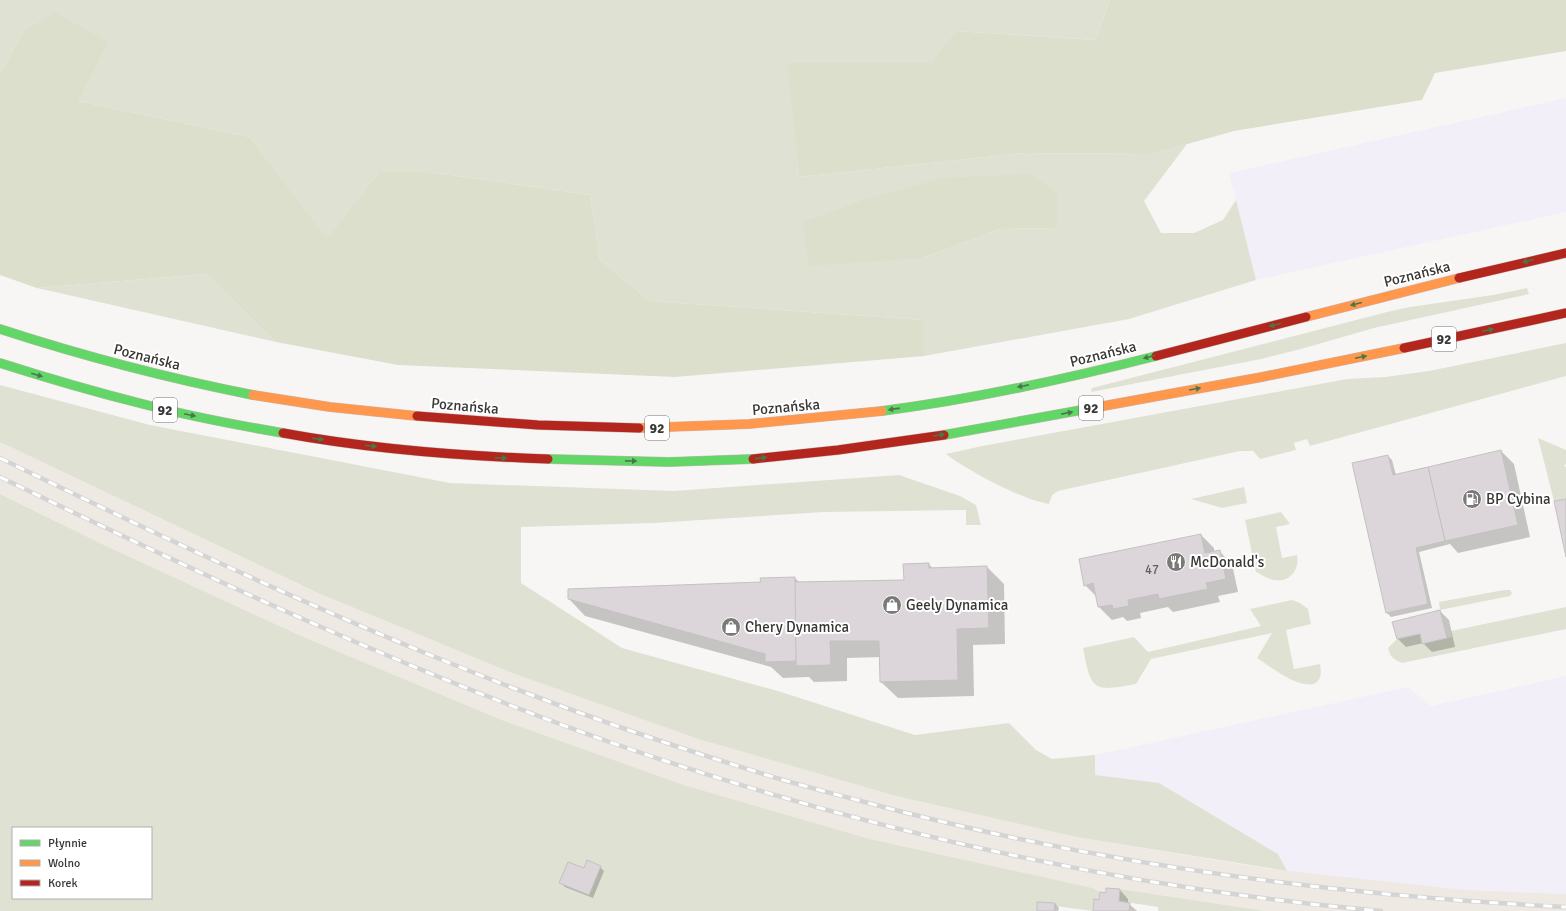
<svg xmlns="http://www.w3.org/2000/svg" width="1566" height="911" viewBox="0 0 1566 911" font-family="Signika,sans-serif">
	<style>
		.commercial { fill: #f3eff8 }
		.built { fill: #eee9e2 }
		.green { fill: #dfe2d3; fill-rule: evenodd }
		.forest { fill: #dcdfcc }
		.shadow { fill: #0003 }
		.building { fill: #dcd6da; stroke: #c3c1c1 }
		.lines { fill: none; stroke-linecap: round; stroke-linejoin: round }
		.fast-casing { stroke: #c8bab9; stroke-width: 10 }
		.slow-casing { stroke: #c8bab9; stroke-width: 10 }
		.jam-casing { stroke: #c8bab9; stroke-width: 10 }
		.fast { stroke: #63d668; stroke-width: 9 }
		.slow { stroke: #ff974d; stroke-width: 9 }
		.jam { stroke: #b3261e; stroke-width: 9 }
		.rail-casing { stroke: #d4d4d4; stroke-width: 4.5 }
		.rail { stroke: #fff; stroke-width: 3; stroke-dasharray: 9; stroke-linecap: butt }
		.oneway { fill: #497749 }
		.labels { text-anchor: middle; stroke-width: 4; stroke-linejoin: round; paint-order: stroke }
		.number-label { font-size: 13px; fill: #615f5e }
		.shield { fill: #fff; stroke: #747372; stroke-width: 1 }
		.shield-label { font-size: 14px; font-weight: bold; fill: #383735 }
		.street-label { font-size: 15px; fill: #383735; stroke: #fff }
		.poi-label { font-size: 15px; fill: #383735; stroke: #fff; text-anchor: start }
	</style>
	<rect width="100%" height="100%" fill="#f8f6f4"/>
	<g class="commercial">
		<path d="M 1566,98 L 1566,212 L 1256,280 L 1229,173 Z"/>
		<path d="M 1566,676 L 1566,894 L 1466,890 L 1287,871 L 1278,854 L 1095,775 L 1095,755 L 1408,687 L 1431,706 Z"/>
	</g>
	<path class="built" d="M 0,442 L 318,593 L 512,673 L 698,739 L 896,796 L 1076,837 L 1271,869 L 1466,890 L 1566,894 L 1566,911 L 1266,911 L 1120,889 L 1106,888 L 1106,893 L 1100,892 L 1093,888 L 870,839 L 684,785 L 502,720 L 299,635 L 102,544 L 0,494 Z"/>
	<g class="green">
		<path d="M 0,0 L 1110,0 L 1095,40 L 955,31 L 933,63 L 788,63 L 799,177 L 1023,153 L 1152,154 L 1187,144 L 1144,201 L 1161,233 L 1194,233 L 1223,220 L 1236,200 L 1256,280 L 1129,319 L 924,356 L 924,320 L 650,301 L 600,260 L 590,195 L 429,172 L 379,172 L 327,240 L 250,137 L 78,101 L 24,31 L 0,73 ZM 863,200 L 1057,228 L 1000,229 L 923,258 Z"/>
		<path d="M 206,274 L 276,342 L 37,288 Z"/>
		<path d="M 1527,288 L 1529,294 L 1374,328 L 1301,349 L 1261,359 L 1091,392 L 1092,388 L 1387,312 L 1410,307 L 1493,295 Z"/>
		<path d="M 1566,343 L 1566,376 L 1310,446 L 1307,439 L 1294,443 L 1296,450 L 1260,459 L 1253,451 L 1240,451 L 1058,491 L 1052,495 L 1049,504 C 1020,499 970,472 946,454 L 982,446 L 1347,379 L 1385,377 L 1429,371 Z"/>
		<path d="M 0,385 L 150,425 L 450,483 L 674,491 L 899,475 L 960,496 L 976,505 L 981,525 L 966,525 L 966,510 L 824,512 L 654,523 L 521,527 L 521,583 L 622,648 L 778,691 L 915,735 L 1009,723 L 1036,750 L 1052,759 L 1095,755 L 1095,775 L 1159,783 L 1278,854 L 1287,871 L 1076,837 L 896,796 L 698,739 L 512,673 L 318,593 L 0,442 Z"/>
		<path d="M 1538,438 L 1566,450 L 1566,464 L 1564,466 L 1566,467 L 1566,499 L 1554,501 Z"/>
		<path d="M 1244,487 L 1247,503 L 1222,508 L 1191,499 Z"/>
		<path d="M 0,494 L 102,544 L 299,635 L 502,720 L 684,785 L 870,839 L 1093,888 L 1100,892 L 1099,900 L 1094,899 L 1093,911 L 1055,906 L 1055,903 L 1038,902 L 1037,911 L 0,911 ZM 13,828 L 151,828 L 151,898 L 13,898 Z"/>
		<path d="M 1281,512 L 1290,524 L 1276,527 L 1282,558 L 1297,555 C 1300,569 1290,583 1274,580 C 1268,579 1262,575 1256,572 L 1245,520 Z"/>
		<path d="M 1504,590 L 1510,590 L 1512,593 L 1510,596 L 1440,610 L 1439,602 Z"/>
		<path d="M 1292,600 L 1300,603 L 1308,609 L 1311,624 L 1286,630 L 1294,669 L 1320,664 C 1321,670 1322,677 1317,682 C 1302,693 1270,666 1257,658 L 1272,633 L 1151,659 L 1136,684 C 1093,692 1091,691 1083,648 L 1134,637 L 1148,652 L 1261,626 L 1250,609 Z"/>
		<path d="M 1566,607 L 1566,629 L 1402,663 C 1394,660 1390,657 1388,648 L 1397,639 L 1420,634 L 1422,644 L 1452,637 L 1451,631 Z"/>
		<path d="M 1120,889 L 1266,911 L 1158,911 L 1158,907 L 1119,901 Z"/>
	</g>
	<g class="forest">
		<path d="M 1110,0 L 1566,0 L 1566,51 L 1435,73 L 1422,100 L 1234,131 L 1152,154 L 1023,153 L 799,177 L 787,63 L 932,63 L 955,31 L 1095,40 Z"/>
		<path d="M 55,12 L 108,42 L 78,101 L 250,137 L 327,239 L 379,172 L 429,172 L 590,195 L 600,260 L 650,301 L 924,320 L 924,356 L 675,377 L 398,365 L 276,342 L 206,274 L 37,288 L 0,275 L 0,73 L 24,31 Z"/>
		<path d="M 1032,174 L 1057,194 L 1057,228 L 1000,229 L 923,258 L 809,266 L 803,222 L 863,200 L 942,178 Z"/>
	</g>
	<g class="shadow">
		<path d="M 1501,451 L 1514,464 L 1530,537 L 1458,553 L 1450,544 L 1419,552 L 1432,608 L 1391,617 L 1387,613 L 1353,464 L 1388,456 L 1392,460 L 1396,475 Z"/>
		<path d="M 1201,535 L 1214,548 L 1214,552 L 1219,551 L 1232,564 L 1238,592 L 1218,596 L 1220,602 L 1173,612 L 1168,607 L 1140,613 L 1141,618 L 1127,621 L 1123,617 L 1112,620 L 1099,607 L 1097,597 L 1085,585 Z"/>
		<path d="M 929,564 L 933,569 L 987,567 L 1004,584 L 1005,644 L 973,645 L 974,696 L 898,698 L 881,682 L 881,657 L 847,658 L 847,681 L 814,682 L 809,677 L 783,678 L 771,667 L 585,616 L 569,599 L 762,583 L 795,578 L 800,583 L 905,581 Z"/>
		<path d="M 1440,611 L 1449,620 L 1455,647 L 1432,652 L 1423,643 L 1406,647 L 1398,639 Z"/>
		<path d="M 600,867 L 604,871 L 593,898 L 565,887 L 561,883 L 584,870 Z"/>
		<path d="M 1120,890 L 1128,899 L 1128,903 L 1137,911 L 1094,911 L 1100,901 L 1106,894 Z"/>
		<path d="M 1055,904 L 1059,908 L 1058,911 L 1038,911 Z"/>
	</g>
	<g class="building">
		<path d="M 1501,450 L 1518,525 L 1445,541 L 1428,467 Z"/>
		<path d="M 1388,455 L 1393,475 L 1428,467 L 1445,541 L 1416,548 L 1428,604 L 1386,613 L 1352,463 Z"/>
		<path d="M 1566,499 L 1566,557 L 1554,501 Z"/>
		<path d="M 1201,534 L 1205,553 L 1220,550 L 1226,579 L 1206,583 L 1208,589 L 1159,599 L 1158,594 L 1128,600 L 1129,606 L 1113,609 L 1112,605 L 1098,607 L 1093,583 L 1084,586 L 1079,559 Z"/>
		<path d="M 929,563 L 929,568 L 987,566 L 989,628 L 957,629 L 958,680 L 880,682 L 879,641 L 830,641 L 831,665 L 796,666 L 794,582 L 904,580 L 903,564 Z"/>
		<path d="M 795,577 L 796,661 L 765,662 L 765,654 L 568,599 L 568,589 L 761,582 L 760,578 Z"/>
		<path d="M 1440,610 L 1447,638 L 1422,644 L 1420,634 L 1397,639 L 1392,622 Z"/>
		<path d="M 587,860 L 601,866 L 589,895 L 559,883 L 568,862 L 584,868 Z"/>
		<path d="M 1106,888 L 1120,889 L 1119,901 L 1130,903 L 1129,911 L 1093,911 L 1094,899 L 1099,900 L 1100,892 L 1106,893 Z"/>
		<path d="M 1037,902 L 1055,903 L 1054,911 L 1037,911 Z"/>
	</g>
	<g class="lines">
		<defs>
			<g id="fast">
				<path d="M 0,329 C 83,356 167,378 253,395"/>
				<path d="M 0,363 C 47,378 95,392 143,404 C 189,416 236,425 283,433"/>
				<path d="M 882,411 C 975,399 1066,379 1156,356"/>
				<path d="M 944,435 L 1098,407"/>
				<path d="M 548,459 L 669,462 L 753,459"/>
			</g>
			<g id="slow">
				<path d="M 1306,317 L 1459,278"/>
				<path d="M 253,395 L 330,407 L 417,416"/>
				<path d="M 1098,407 L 1262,377 L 1404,348"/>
				<path d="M 639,428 L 749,424 L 882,411"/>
			</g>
			<g id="jam">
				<path d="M 1459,278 L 1566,253"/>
				<path d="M 1404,348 L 1566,313"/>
				<path d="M 1156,356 L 1306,317"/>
				<path d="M 417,416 L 538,425 L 639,428"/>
				<path d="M 283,433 C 370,449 459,456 548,459"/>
				<path d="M 753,459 L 838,450 L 944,435"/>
			</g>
		</defs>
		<use href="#fast" class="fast-casing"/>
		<use href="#slow" class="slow-casing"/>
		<use href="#jam" class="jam-casing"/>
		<use href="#fast" class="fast"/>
		<use href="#slow" class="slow"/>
		<use href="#jam" class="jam"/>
		<defs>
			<g id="rail">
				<path d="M 0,458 C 143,528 288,597 435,657 C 540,700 646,738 754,771 C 788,782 823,791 857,800 C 1089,863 1327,895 1566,907"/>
				<path d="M 0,477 C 202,575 406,671 618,745 C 864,830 1121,888 1381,911"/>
			</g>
		</defs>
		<use href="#rail" class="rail-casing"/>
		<use href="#rail" class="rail"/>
	</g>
	<defs><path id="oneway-solid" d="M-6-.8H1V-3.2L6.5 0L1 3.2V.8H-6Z"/></defs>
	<g class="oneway">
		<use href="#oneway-solid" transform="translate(1528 261) rotate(166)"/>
		<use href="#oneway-solid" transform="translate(1356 304) rotate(166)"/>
		<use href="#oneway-solid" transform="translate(1275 325) rotate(166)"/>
		<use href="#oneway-solid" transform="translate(1488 330) rotate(-12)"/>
		<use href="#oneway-solid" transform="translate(1149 357) rotate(166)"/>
		<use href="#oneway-solid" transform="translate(1361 357) rotate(-12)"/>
		<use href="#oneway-solid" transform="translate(37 375) rotate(16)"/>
		<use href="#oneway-solid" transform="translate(1023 386) rotate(169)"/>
		<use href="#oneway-solid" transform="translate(1195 389) rotate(-10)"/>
		<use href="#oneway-solid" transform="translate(894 409) rotate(172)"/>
		<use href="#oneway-solid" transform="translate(1067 413) rotate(-11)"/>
		<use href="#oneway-solid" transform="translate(190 415) rotate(12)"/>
		<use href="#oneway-solid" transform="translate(939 435) rotate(-9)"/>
		<use href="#oneway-solid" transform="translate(318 439) rotate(7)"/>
		<use href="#oneway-solid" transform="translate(371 446) rotate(7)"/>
		<use href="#oneway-solid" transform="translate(501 458) rotate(3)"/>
		<use href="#oneway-solid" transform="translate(761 458) rotate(-6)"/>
		<use href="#oneway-solid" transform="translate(631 461) rotate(1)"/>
	</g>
	<defs>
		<symbol id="fuel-disc" viewBox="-11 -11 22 22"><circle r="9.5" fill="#7b7a78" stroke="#fff"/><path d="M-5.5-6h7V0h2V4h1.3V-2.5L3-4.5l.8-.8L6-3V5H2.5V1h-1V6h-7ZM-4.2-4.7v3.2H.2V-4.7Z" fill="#fff"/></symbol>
		<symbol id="restaurant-disc" viewBox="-11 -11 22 22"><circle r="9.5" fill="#7b7a78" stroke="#fff"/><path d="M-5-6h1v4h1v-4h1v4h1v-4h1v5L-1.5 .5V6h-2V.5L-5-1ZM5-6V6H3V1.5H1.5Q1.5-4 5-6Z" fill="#fff"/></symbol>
		<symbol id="shop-disc" viewBox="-11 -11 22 22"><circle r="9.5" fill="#7b7a78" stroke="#fff"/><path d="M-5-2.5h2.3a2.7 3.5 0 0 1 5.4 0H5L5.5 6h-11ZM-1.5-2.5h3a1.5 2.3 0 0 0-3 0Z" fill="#fff"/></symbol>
	</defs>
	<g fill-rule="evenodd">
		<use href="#fuel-disc" x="1461" y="488" width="22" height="22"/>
		<use href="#restaurant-disc" x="1165" y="551" width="22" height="22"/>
		<use href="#shop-disc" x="881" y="594" width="22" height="22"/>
		<use href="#shop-disc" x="720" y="616" width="22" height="22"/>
	</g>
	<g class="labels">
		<g class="number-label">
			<text x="1152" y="574">47</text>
		</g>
		<g class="shield">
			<rect x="1432" y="327" width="24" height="24" rx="3"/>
			<rect x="1079" y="396" width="24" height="24" rx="3"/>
			<rect x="153" y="398" width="24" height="24" rx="3"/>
			<rect x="645" y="416" width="24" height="24" rx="3"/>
		</g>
		<g class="shield-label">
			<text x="1444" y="344">92</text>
			<text x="1091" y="413">92</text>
			<text x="165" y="415">92</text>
			<text x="657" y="433">92</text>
		</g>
		<g class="street-label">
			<text transform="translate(1417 274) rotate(-14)" y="5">Poznańska</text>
			<text transform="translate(1103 354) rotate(-14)" y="5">Poznańska</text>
			<text transform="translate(147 357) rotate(14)" y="5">Poznańska</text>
			<text transform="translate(465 406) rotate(5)" y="5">Poznańska</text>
			<text transform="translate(786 407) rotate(-5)" y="5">Poznańska</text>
		</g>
		<g class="poi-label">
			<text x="1486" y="504">BP Cybina</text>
			<text x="1190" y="567">McDonald's</text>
			<text x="906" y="610">Geely Dynamica</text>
			<text x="745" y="632">Chery Dynamica</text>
		</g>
	</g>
	<rect x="12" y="827" width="140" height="72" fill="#ffffff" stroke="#afafae"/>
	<rect x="20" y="840" width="20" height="6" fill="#63d668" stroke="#afafae"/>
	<text x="48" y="847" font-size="12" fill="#383735">Płynnie</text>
	<rect x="20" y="860" width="20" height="6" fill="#ff974d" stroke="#afafae"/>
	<text x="48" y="867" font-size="12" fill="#383735">Wolno</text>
	<rect x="20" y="880" width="20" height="6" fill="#b3261e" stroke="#afafae"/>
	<text x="48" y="887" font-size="12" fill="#383735">Korek</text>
</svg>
